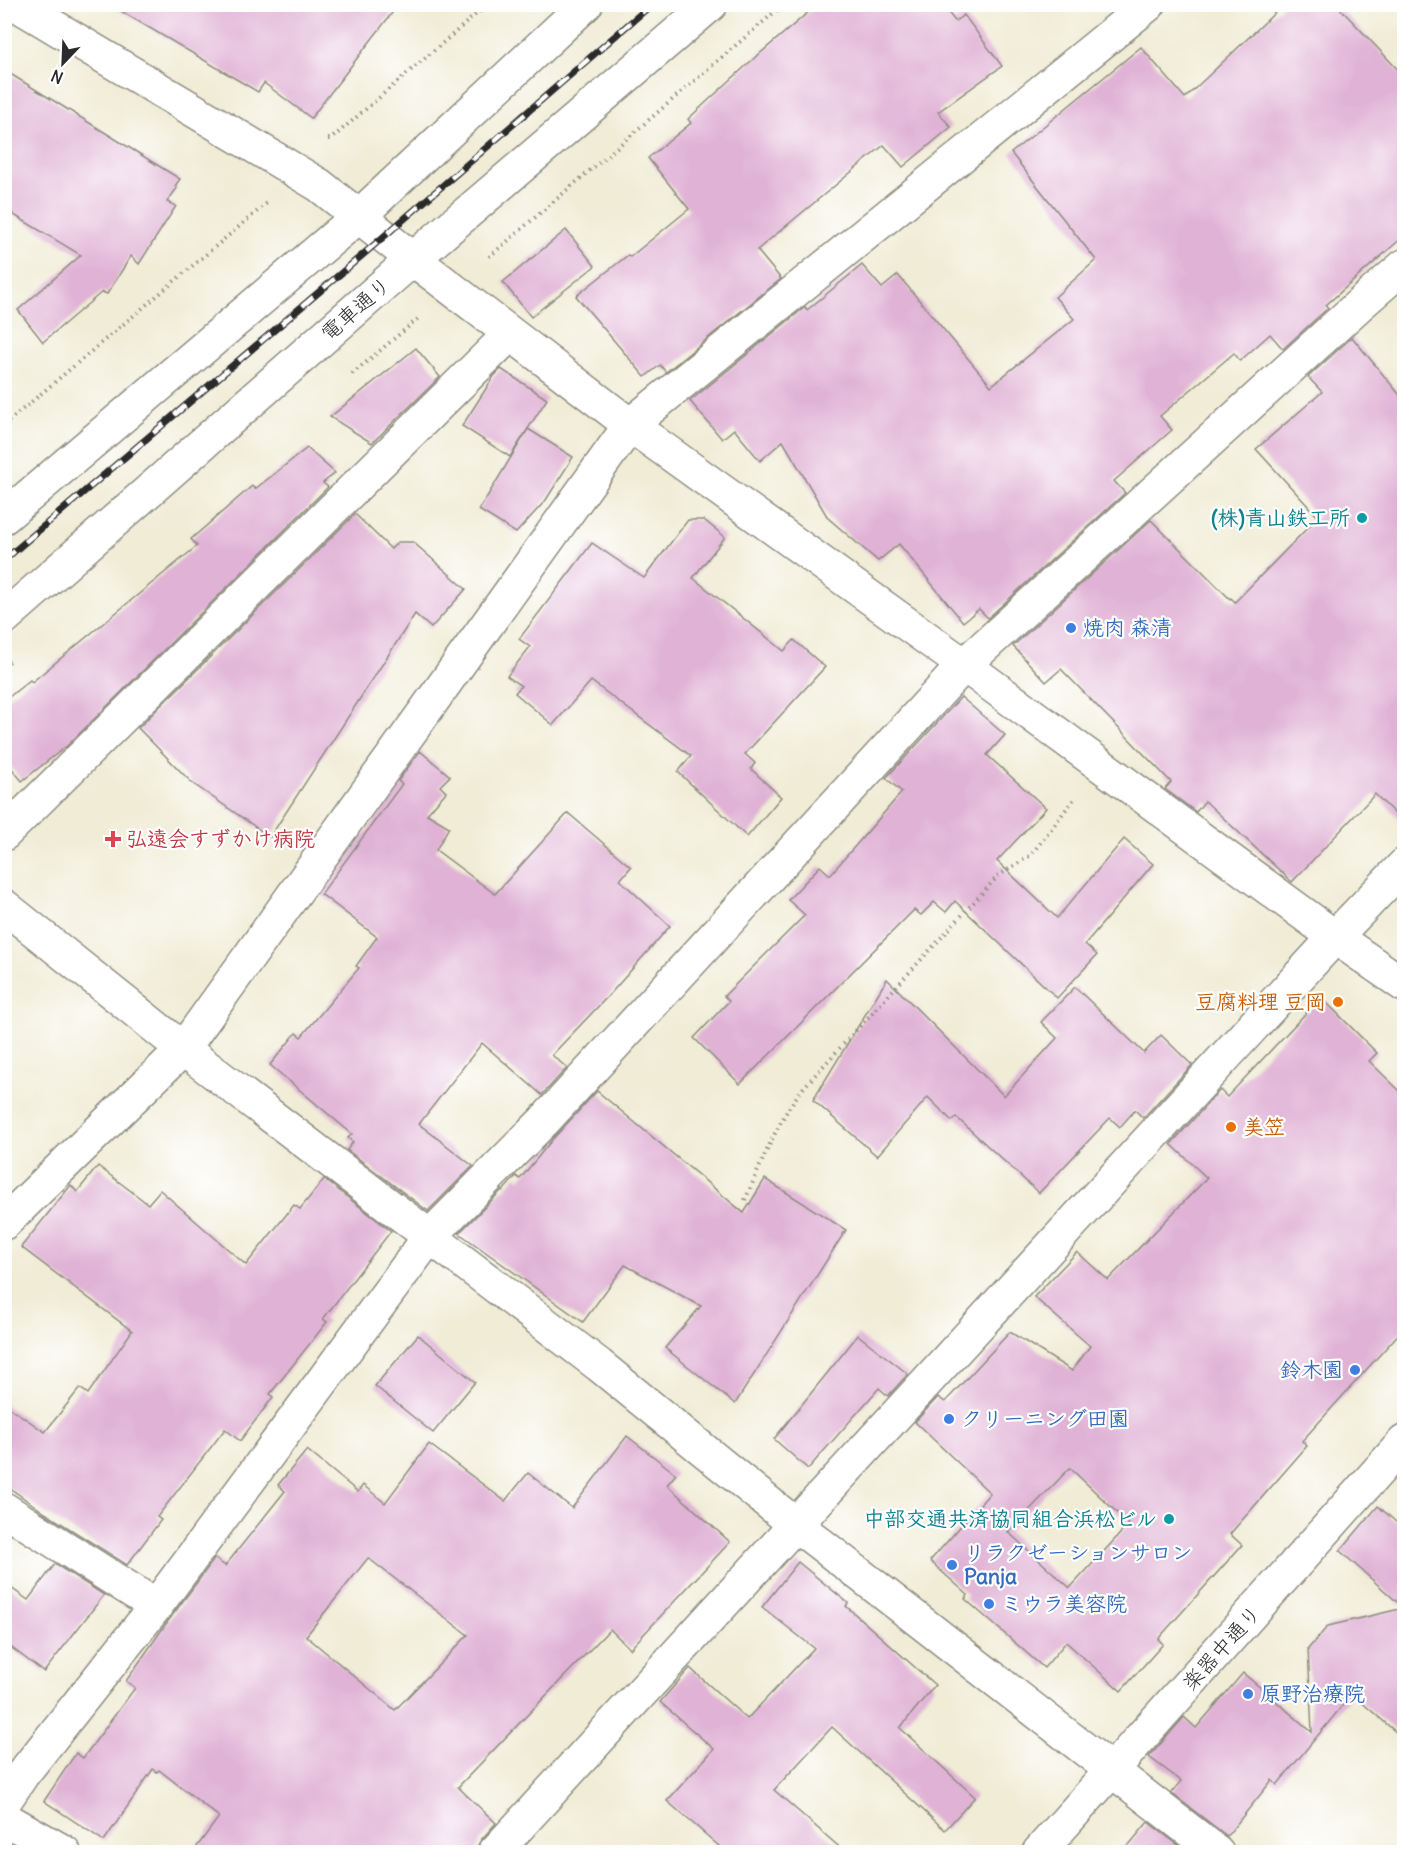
<svg xmlns="http://www.w3.org/2000/svg" width="1409" height="1857" viewBox="0 0 1409 1857" font-family="Delius,'Klee One',sans-serif">
	<style>
		.building { fill: #e0b2d5; fill-rule: evenodd }
		.lines { fill: none; stroke-linecap: round; stroke-linejoin: round }
		.pedestrian-casing { stroke: #8e8c80; stroke-width: 36 }
		.minor-casing { stroke: #8e8c80; stroke-width: 36 }
		.tertiary-casing { stroke: #8e8c80; stroke-width: 36 }
		.path { stroke: #8e8c80; stroke-width: 4; stroke-dasharray: 1.5 4.5; stroke-linecap: butt }
		.pedestrian { stroke: #fff; stroke-width: 33 }
		.minor { stroke: #fff; stroke-width: 33 }
		.tertiary { stroke: #fff; stroke-width: 33 }
		.rail-casing { stroke: #2b2b2b; stroke-width: 7 }
		.rail { stroke: #fff; stroke-width: 4.5; stroke-dasharray: 14; stroke-linecap: butt }
		.culture-dot { fill: #0f9aa8; stroke: #fff; stroke-width: 2 }
		.shop-dot { fill: #3f7fe0; stroke: #fff; stroke-width: 2 }
		.health-dot { fill: #e0444e; stroke: #fff; stroke-width: 2 }
		.food-dot { fill: #e8710a; stroke: #fff; stroke-width: 2 }
		.labels { text-anchor: middle; stroke-width: 4.5; stroke-linejoin: round; paint-order: stroke }
		.street-label { font-size: 21px; fill: #2b2b2b; stroke: #fff }
		.culture-label { font-size: 21px; font-weight: bold; fill: #0d838f; stroke: #fff; text-anchor: end }
		.shop-label { font-size: 21px; font-weight: bold; fill: #366cbe; stroke: #fff; text-anchor: start }
		.health-label { font-size: 21px; font-weight: bold; fill: #be3a42; stroke: #fff; text-anchor: start }
		.food-label { font-size: 21px; font-weight: bold; fill: #c56008; stroke: #fff; text-anchor: end }
	</style>
	<rect width="100%" height="100%" fill="#fff"/>
	<filter id="ink" filterUnits="userSpaceOnUse"><feTurbulence type="fractalNoise" baseFrequency=".0167" numOctaves="2"/><feDisplacementMap in="SourceGraphic" scale="12" xChannelSelector="R" yChannelSelector="G"/><feConvolveMatrix kernelMatrix="1 2 1 2 8 2 1 2 1" color-interpolation-filters="sRGB"/></filter>
	<filter id="wash" filterUnits="userSpaceOnUse"><feTurbulence type="fractalNoise" baseFrequency=".008" numOctaves="4" result="noise"/><feDisplacementMap in="SourceGraphic" scale="24" xChannelSelector="R" yChannelSelector="G"/><feGaussianBlur stdDeviation="1.35" result="paint"/><feColorMatrix in="noise" values="0 0 0 0 0 0 0 0 0 0 0 0 0 0 0 0 0 1.4 0 .05"/><feComposite in="paint" operator="in"/></filter>
	<g filter="url(#wash)">
		<rect width="100%" height="100%" fill="#f0ecd6"/>
		<g id="blocks">
			<g class="building">
				<path d="M 109,4 L 399,4 L 311,118 L 264,83 L 258,92 Z"/>
				<path d="M 818,4 L 941,4 L 955,21 L 964,15 L 1002,66 L 938,112 L 951,127 L 903,167 L 884,145 L 757,250 L 781,279 L 666,372 L 660,365 L 645,377 L 576,296 L 628,255 L 630,257 L 689,209 L 648,158 L 691,123 L 688,119 L 750,62 Z"/>
				<path d="M 1284,4 L 1336,4 L 1404,76 L 1404,236 L 1326,305 L 1328,308 L 1283,349 L 1270,334 L 1240,361 L 1234,353 L 1160,416 L 1172,430 L 1114,481 L 1125,493 L 988,618 L 979,609 L 963,622 L 899,544 L 878,561 L 828,518 L 783,441 L 760,461 L 734,429 L 722,439 L 690,401 L 805,307 L 807,310 L 862,265 L 882,288 L 898,275 L 991,386 L 1074,319 L 1055,297 L 1096,260 L 1011,153 L 1141,47 L 1185,98 Z"/>
				<path d="M 4,70 L 180,179 L 175,186 L 177,188 L 167,202 L 176,206 L 139,264 L 131,256 L 107,294 L 102,292 L 43,342 L 18,310 L 81,255 L 4,209 Z"/>
				<path d="M 566,230 L 595,266 L 531,317 L 503,282 Z"/>
				<path d="M 1352,337 L 1404,400 L 1404,823 L 1375,794 L 1292,882 L 1205,801 L 1196,812 L 1165,789 L 1171,782 L 1061,669 L 1046,682 L 1013,646 L 1151,520 L 1230,599 L 1231,598 L 1235,602 L 1318,517 L 1256,449 L 1322,392 L 1308,377 Z"/>
				<path d="M 416,348 L 440,377 L 372,443 L 330,417 Z"/>
				<path d="M 501,369 L 547,399 L 510,457 L 462,426 L 494,376 Z"/>
				<path d="M 528,429 L 573,457 L 546,500 L 516,533 L 479,510 Z"/>
				<path d="M 307,448 L 335,473 L 323,483 L 328,487 L 68,745 L 22,781 L 4,759 L 4,701 L 30,680 L 32,682 L 197,546 L 191,539 L 252,486 L 255,489 Z"/>
				<path d="M 355,514 L 391,549 L 398,542 L 413,542 L 466,589 L 431,628 L 415,614 L 270,837 L 192,783 L 138,728 Z"/>
				<path d="M 688,520 L 704,520 L 725,537 L 693,578 L 784,651 L 794,640 L 825,667 L 745,754 L 755,763 L 751,769 L 781,797 L 747,837 L 678,772 L 691,756 L 591,681 L 553,725 L 515,693 L 521,686 L 507,676 L 530,647 L 519,639 L 592,543 L 644,578 Z"/>
				<path d="M 961,697 L 1005,735 L 987,755 L 1046,808 L 997,861 L 1057,918 L 1124,839 L 1153,864 L 1085,944 L 1097,955 L 1057,998 L 955,901 L 946,912 L 934,902 L 921,915 L 914,910 L 740,1084 L 694,1038 L 729,1001 L 724,996 L 805,915 L 788,900 L 820,866 L 830,875 L 902,792 L 886,778 Z"/>
				<path d="M 420,751 L 450,776 L 440,786 L 446,792 L 427,814 L 449,827 L 436,850 L 495,894 L 568,813 L 631,867 L 620,880 L 670,926 L 611,993 L 552,1055 L 567,1068 L 542,1095 L 482,1043 L 419,1124 L 473,1166 L 428,1211 L 347,1150 L 353,1142 L 348,1138 L 352,1134 L 270,1065 L 296,1033 L 301,1037 L 359,968 L 356,966 L 377,937 L 321,894 L 402,784 L 398,781 Z"/>
				<path d="M 887,979 L 1004,1096 L 1057,1038 L 1041,1022 L 1075,987 L 1144,1053 L 1161,1035 L 1192,1065 L 1143,1118 L 1135,1110 L 1120,1127 L 1110,1118 L 1039,1193 L 956,1117 L 952,1121 L 928,1097 L 877,1156 L 813,1100 Z"/>
				<path d="M 1321,997 L 1377,1053 L 1369,1061 L 1404,1095 L 1404,1328 L 1302,1441 L 1307,1446 L 1230,1534 L 1242,1545 L 1158,1639 L 1163,1644 L 1121,1691 L 1066,1642 L 1044,1668 L 965,1599 L 968,1595 L 930,1561 L 990,1493 L 915,1422 L 938,1397 L 945,1402 L 1010,1332 L 1072,1371 L 1090,1346 L 1034,1297 L 1077,1252 L 1108,1280 L 1207,1178 L 1171,1144 L 1220,1090 L 1227,1097 ZM 1070,1468 L 1129,1524 L 1070,1588 L 1008,1532 Z"/>
				<path d="M 597,1091 L 744,1213 L 765,1179 L 846,1230 L 735,1404 L 665,1348 L 701,1306 L 625,1265 L 583,1322 L 459,1233 L 502,1190 L 503,1191 L 516,1176 L 520,1179 L 552,1140 Z"/>
				<path d="M 98,1166 L 148,1204 L 160,1190 L 246,1265 L 294,1205 L 300,1209 L 324,1179 L 391,1231 L 323,1319 L 327,1322 L 270,1394 L 273,1397 L 240,1441 L 225,1429 L 157,1517 L 161,1520 L 127,1565 L 45,1513 L 4,1484 L 4,1404 L 45,1432 L 80,1388 L 88,1394 L 132,1331 L 21,1247 L 71,1185 L 77,1192 Z"/>
				<path d="M 418,1335 L 475,1382 L 433,1433 L 375,1386 Z"/>
				<path d="M 858,1335 L 908,1374 L 888,1396 L 879,1388 L 808,1469 L 774,1439 Z"/>
				<path d="M 627,1436 L 676,1474 L 667,1485 L 730,1542 L 630,1649 L 610,1629 L 458,1787 L 496,1823 L 481,1840 L 477,1847 L 477,1852 L 193,1852 L 219,1817 L 159,1770 L 157,1772 L 153,1769 L 104,1841 L 44,1801 L 76,1753 L 83,1758 L 135,1688 L 126,1681 L 163,1628 L 215,1558 L 225,1566 L 285,1491 L 278,1485 L 307,1450 L 358,1492 L 363,1485 L 385,1503 L 429,1444 L 505,1501 L 528,1473 L 572,1508 ZM 368,1558 L 468,1635 L 395,1710 L 306,1636 Z"/>
				<path d="M 1378,1506 L 1404,1529 L 1404,1608 L 1340,1551 Z"/>
				<path d="M 798,1562 L 848,1603 L 846,1606 L 935,1685 L 900,1728 L 975,1797 L 945,1830 L 832,1727 L 774,1790 L 845,1852 L 726,1852 L 667,1801 L 714,1749 L 660,1702 L 690,1668 L 747,1719 L 814,1648 L 762,1607 Z"/>
				<path d="M 55,1564 L 104,1595 L 44,1672 L 4,1642 L 4,1583 L 28,1600 Z"/>
				<path d="M 1404,1608 L 1404,1739 L 1352,1694 L 1277,1785 L 1272,1780 L 1227,1836 L 1171,1793 L 1181,1781 L 1149,1757 L 1184,1717 L 1196,1728 L 1243,1673 L 1312,1732 L 1308,1649 L 1328,1626 Z"/>
				<path d="M 1148,1822 L 1187,1852 L 1123,1852 Z"/>
			</g>
		</g>
	</g>
	<g filter="url(#ink)">
		<use href="#blocks" fill-opacity="0" stroke="#8e8c80" stroke-width="1.5"/>
		<g class="lines">
			<defs>
				<path id="pedestrian" d="M 4,834 L 510,334"/>
				<g id="minor">
					<path d="M 16,4 L 319,185 L 413,259 L 630,425 L 964,665 L 1335,937 L 1404,985"/>
					<path d="M 4,906 L 183,1049 L 599,1365 L 796,1525 L 1217,1852"/>
					<path d="M 4,1223 L 183,1049 L 630,425 L 1149,4"/>
					<path d="M 4,1509 L 156,1606"/>
					<path d="M 4,1802 L 22,1775 L 156,1606 L 430,1236 L 544,1121 L 964,665 L 1358,306 L 1404,266"/>
					<path d="M 4,1818 L 64,1852"/>
					<path d="M 495,1852 L 1335,937 L 1404,865"/>
					<path d="M 1039,1852 L 1404,1442"/>
				</g>
				<g id="tertiary">
					<path d="M 4,517 L 359,216 L 586,4"/>
					<path d="M 4,618 L 413,259 L 711,4"/>
				</g>
			</defs>
			<use href="#pedestrian" class="pedestrian-casing"/>
			<use href="#minor" class="minor-casing"/>
			<use href="#tertiary" class="tertiary-casing"/>
			<g class="path">
				<path d="M 328,139 L 331,139 L 488,4"/>
				<path d="M 489,257 L 784,4"/>
				<path d="M 352,374 L 420,317"/>
				<path d="M 4,425 L 267,203"/>
				<path d="M 4,666 L 11,660"/>
				<path d="M 745,1200 C 763,1161 777,1120 804,1087 L 998,876 L 1031,855 L 1074,799"/>
			</g>
			<use href="#pedestrian" class="pedestrian"/>
			<use href="#minor" class="minor"/>
			<use href="#tertiary" class="tertiary"/>
			<defs>
				<path id="rail" d="M 4,560 L 366,252 L 652,4"/>
			</defs>
			<use href="#rail" class="rail-casing"/>
			<use href="#rail" class="rail"/>
		</g>
	</g>
	<g class="culture-dot">
		<circle cx="1362" cy="518" r="6"/>
		<circle cx="1169" cy="1519" r="6"/>
	</g>
	<g class="shop-dot">
		<circle cx="1071" cy="628" r="6"/>
		<circle cx="1355" cy="1370" r="6"/>
		<circle cx="949" cy="1419" r="6"/>
		<circle cx="952" cy="1565" r="6"/>
		<circle cx="989" cy="1604" r="6"/>
		<circle cx="1248" cy="1694" r="6"/>
	</g>
	<path class="health-dot" d="M110 830h6v6h6v6h-6v6h-6v-6h-6v-6h6z"/>
	<g class="food-dot">
		<circle cx="1338" cy="1002" r="6"/>
		<circle cx="1231" cy="1127" r="6"/>
	</g>
	<g class="labels">
		<g class="street-label">
			<text transform="translate(356 309) rotate(-41)" y="7">電車通り</text>
			<text transform="translate(1222 1648) rotate(-48)" y="7">楽器中通り</text>
		</g>
		<g class="culture-label">
			<text x="1350" y="525">(株)青山鉄工所</text>
			<text x="1157" y="1526">中部交通共済協同組合浜松ビル</text>
		</g>
		<g class="shop-label">
			<text x="1083" y="635">焼肉 森清</text>
			<text x="1343" y="1377" text-anchor="end">鈴木園</text>
			<text x="961" y="1426">クリーニング田園</text>
			<text x="964" y="1560">リラクゼーションサロン<tspan x="964" dy="24">Panja</tspan></text>
			<text x="1001" y="1611">ミウラ美容院</text>
			<text x="1260" y="1701">原野治療院</text>
		</g>
		<g class="health-label">
			<text x="126" y="846">弘遠会すずかけ病院</text>
		</g>
		<g class="food-label">
			<text x="1326" y="1009">豆腐料理 豆岡</text>
			<text x="1243" y="1134" text-anchor="start">美笠</text>
		</g>
	</g>
	<rect width="1409" height="1857" fill="none" stroke="#fff" stroke-width="24"/>
	<g transform="translate(63 63) rotate(203)" stroke="#ffffff" stroke-width="4.5" paint-order="stroke">
	<path d="M0-4.5L10 22L0 15L-10 22Z" fill="#2b2b2b"/>
	<text y="-9" font-size="16" font-weight="bold" text-anchor="middle" fill="#2b2b2b">N</text>
	</g>
</svg>
